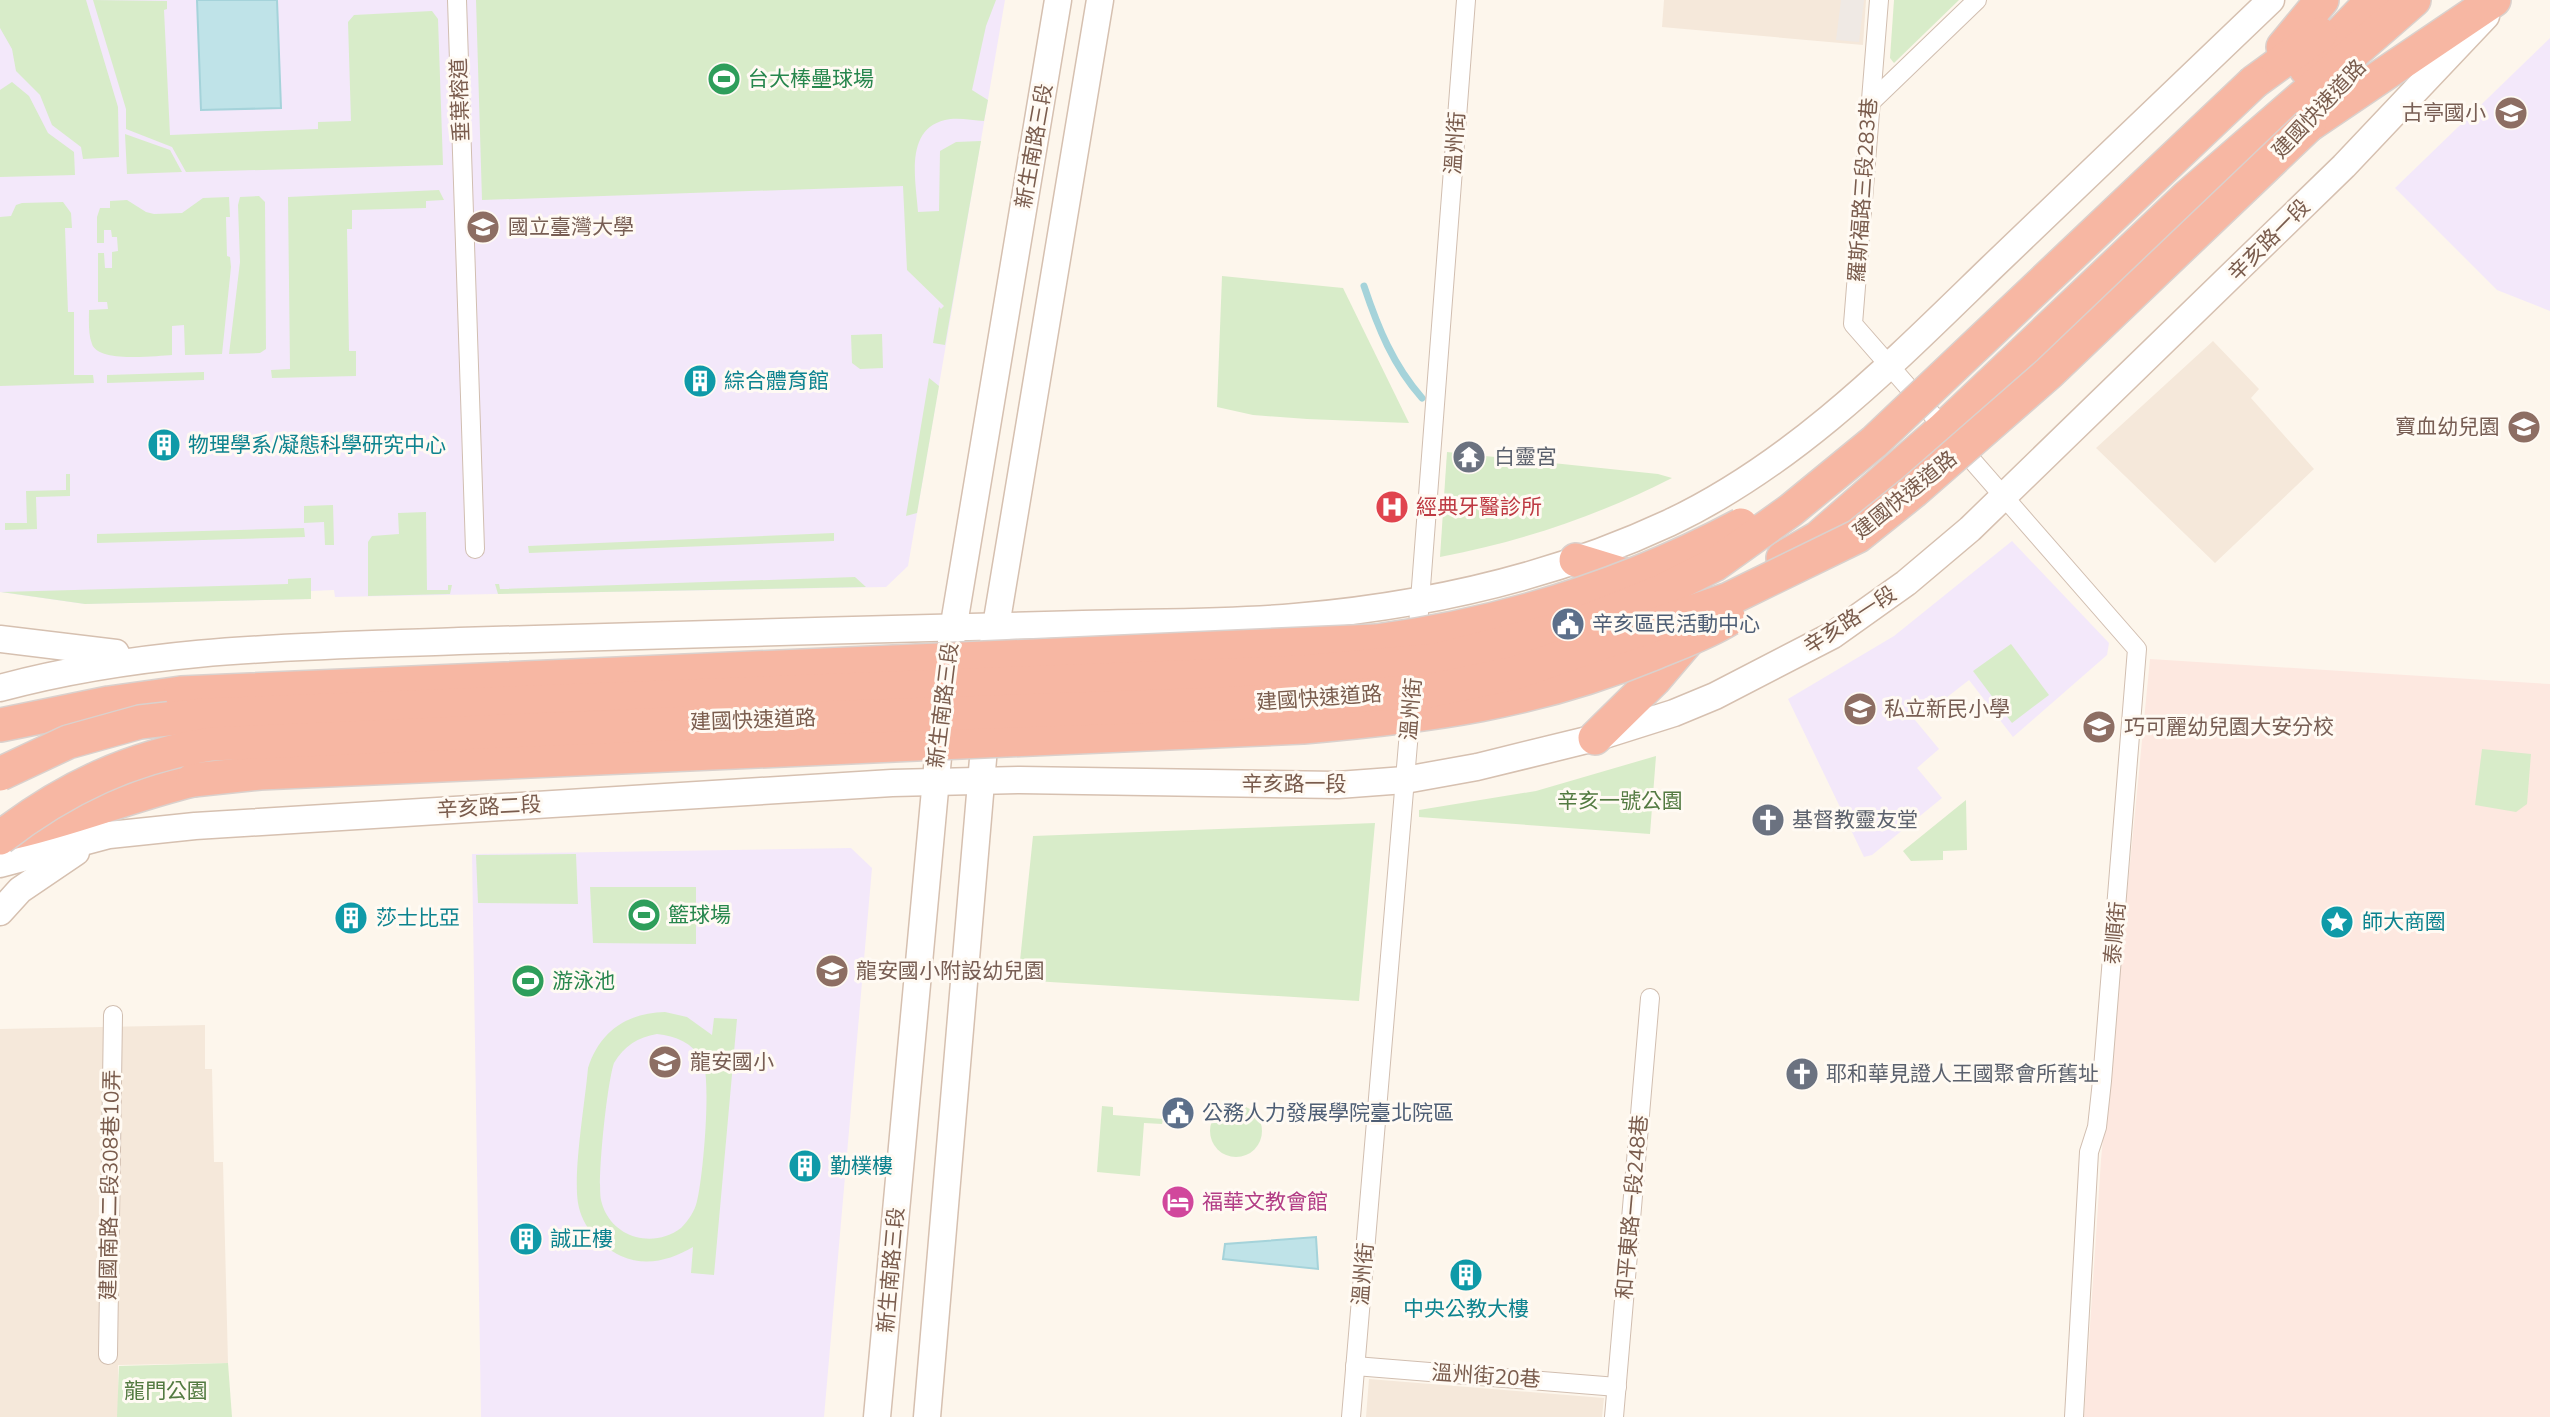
<svg xmlns="http://www.w3.org/2000/svg" width="2550" height="1417" viewBox="0 0 2550 1417" font-family="'Nunito Sans','Noto Sans TC',sans-serif">
	<style>
		.residential { fill: #f5e8da }
		.commercial { fill: #fde8e0 }
		.industrial { fill: #efe9e4 }
		.education { fill: #f3e8fa }
		.green { fill: #d8ecc9; fill-rule: evenodd }
		.water { fill: #bfe3e8; stroke: #a5d3da; stroke-width: 2 }
		.lines { fill: none; stroke-linecap: round; stroke-linejoin: round }
		.stream { stroke: #a5d3da; stroke-width: 7 }
		.street-casing { stroke: #d1beb0; stroke-width: 20 }
		.secondary-casing { stroke: #d6c0b0; stroke-width: 29 }
		.highway-casing { stroke: #dad1cd; stroke-width: 36 }
		.street { stroke: #fff; stroke-width: 18 }
		.secondary { stroke: #fff; stroke-width: 26 }
		.highway { stroke: #f7b7a3; stroke-width: 33 }
		.highway-bridge-casing { stroke: #dad1cd; stroke-width: 36; stroke-linecap: butt }
		.highway-bridge { stroke: #f7b7a3; stroke-width: 33 }
		.labels { text-anchor: middle; stroke-width: 6; stroke-linejoin: round; paint-order: stroke }
		.leisure-label { font-size: 21px; fill: #27864d; stroke: #fffaf3; text-anchor: start }
		.street-label { font-size: 21px; fill: #7a5c4d; stroke: #fffaf3 }
		.education-label { font-size: 21px; fill: #785e54; stroke: #fffaf3; text-anchor: start }
		.culture-label { font-size: 21px; fill: #0d838f; stroke: #fffaf3; text-anchor: start }
		.worship-label { font-size: 21px; fill: #5b616d; stroke: #fffaf3; text-anchor: start }
		.health-label { font-size: 21px; fill: #be3a42; stroke: #fffaf3; text-anchor: start }
		.service-label { font-size: 21px; fill: #4e5e75; stroke: #fffaf3; text-anchor: start }
		.park-label { font-size: 21px; fill: #537a41; stroke: #fffaf3 }
		.hotel-label { font-size: 21px; fill: #b23c85; stroke: #fffaf3; text-anchor: start }
	</style>
	<rect width="100%" height="100%" fill="#fdf6ec"/>
	<g class="residential">
		<path d="M 1664,0 L 1866,0 L 1863,45 L 1662,27 Z"/>
		<path d="M 2213,341 L 2259,389 L 2251,398 L 2314,469 L 2215,563 L 2096,448 Z"/>
		<path d="M 205,1025 L 205,1069 L 212,1069 L 214,1162 L 223,1162 L 228,1363 L 118,1365 L 119,1417 L 0,1417 L 0,1029 Z"/>
		<path d="M 1369,1379 L 1604,1398 L 1602,1417 L 1366,1417 Z"/>
	</g>
	<path class="commercial" d="M 2150,659 L 2550,684 L 2550,1417 L 2084,1417 L 2101,1160 Z"/>
	<path class="industrial" d="M 1841,0 L 1864,0 L 1859,42 L 1836,40 Z"/>
	<g class="education">
		<path d="M 0,0 L 1005,0 L 908,566 L 886,587 L 335,597 L 334,590 L 311,591 L 311,599 L 85,604 L 0,592 Z"/>
		<path d="M 2550,38 L 2550,311 L 2497,290 L 2395,188 Z"/>
		<path d="M 2012,541 L 2109,643 L 2107,655 L 2013,737 L 1969,680 L 1946,698 L 1942,696 L 1915,720 L 1939,749 L 1917,768 L 1942,798 L 1872,855 L 1864,857 L 1788,699 L 1894,636 Z"/>
		<path d="M 851,848 L 872,868 L 824,1417 L 481,1417 L 472,854 Z"/>
	</g>
	<g class="green">
		<path d="M 0,0 L 86,0 L 118,107 L 119,157 L 83,159 L 81,147 L 52,125 L 40,95 L 16,71 L 12,49 L 0,28 Z"/>
		<path d="M 93,0 L 167,1 L 167,9 L 164,10 L 170,135 L 318,129 L 318,122 L 351,121 L 348,22 L 354,15 L 432,11 L 438,19 L 443,165 L 186,172 L 172,147 L 126,129 L 126,109 Z"/>
		<path d="M 476,0 L 996,0 L 986,26 L 972,90 L 988,100 L 984,121 C 972,120 956,117 945,120 C 904,130 916,181 918,212 L 939,211 L 940,151 L 956,142 L 981,141 L 945,345 L 933,343 L 939,307 L 941,309 L 944,306 L 907,270 L 903,186 L 482,200 Z"/>
		<path d="M 1894,0 L 1959,0 L 1894,63 L 1890,58 Z"/>
		<path d="M 12,82 L 29,96 L 48,133 L 74,152 L 75,175 L 0,177 L 0,90 Z"/>
		<path d="M 125,134 L 170,150 L 182,172 L 127,174 Z"/>
		<path d="M 439,190 L 444,200 L 426,201 L 426,208 L 352,210 L 352,229 L 347,229 L 349,351 L 356,351 L 356,376 L 272,378 L 271,370 L 290,369 L 288,197 Z"/>
		<path d="M 259,196 L 265,202 L 266,349 L 260,353 L 229,354 L 240,262 L 238,205 L 240,197 Z"/>
		<path d="M 229,197 L 230,217 L 226,217 L 227,256 L 230,257 L 231,267 L 222,354 L 185,355 L 184,325 L 172,326 L 172,355 C 156,356 98,363 92,344 C 88,334 89,320 89,310 L 108,309 L 107,302 L 98,302 L 98,253 L 104,253 L 105,268 L 112,268 L 112,252 L 118,251 L 117,237 L 112,237 L 111,230 L 104,230 L 104,243 L 97,243 L 97,217 L 100,208 L 110,208 L 110,201 L 127,200 L 146,212 L 154,214 L 182,213 L 203,198 Z"/>
		<path d="M 63,202 L 71,213 L 72,228 L 65,228 L 68,312 L 74,312 L 74,375 L 93,375 L 94,383 L 0,386 L 0,217 L 11,216 L 16,205 L 22,203 Z"/>
		<path d="M 1222,276 L 1343,288 L 1409,423 L 1307,419 L 1253,415 L 1217,407 Z"/>
		<path d="M 882,334 L 883,368 L 860,369 L 852,363 L 851,335 Z"/>
		<path d="M 204,372 L 204,380 L 107,383 L 107,375 Z"/>
		<path d="M 929,378 L 939,386 L 917,513 L 906,516 Z"/>
		<path d="M 1447,452 L 1658,474 L 1672,478 C 1597,516 1523,541 1440,557 Z"/>
		<path d="M 66,474 L 70,474 L 70,496 L 36,497 L 37,529 L 5,530 L 5,523 L 27,523 L 26,491 L 66,490 Z"/>
		<path d="M 333,505 L 334,545 L 325,545 L 324,522 L 304,523 L 304,506 Z"/>
		<path d="M 426,512 L 427,590 L 448,590 L 448,585 L 452,585 L 450,594 L 368,596 L 368,542 L 372,536 L 399,534 L 398,513 Z"/>
		<path d="M 304,528 L 305,537 L 97,543 L 97,534 Z"/>
		<path d="M 834,533 L 834,541 L 529,553 L 528,546 Z"/>
		<path d="M 855,577 L 866,587 L 498,594 L 495,584 L 499,584 L 500,589 Z"/>
		<path d="M 311,578 L 311,599 L 85,604 L 1,592 L 288,584 L 288,579 Z"/>
		<path d="M 2011,644 L 2049,695 L 2012,723 L 1973,671 Z"/>
		<path d="M 2482,749 L 2531,754 L 2527,804 L 2516,812 L 2475,805 Z"/>
		<path d="M 1656,756 L 1650,834 L 1419,817 L 1419,810 L 1536,791 Z"/>
		<path d="M 1966,800 L 1967,850 L 1943,851 L 1943,860 L 1911,861 L 1903,851 Z"/>
		<path d="M 1375,823 L 1359,1001 L 1018,980 L 1033,836 Z"/>
		<path d="M 576,854 L 578,904 L 478,903 L 476,855 Z"/>
		<path d="M 590,887 L 696,887 L 696,944 L 593,943 Z"/>
		<path d="M 665,1012 L 687,1017 L 712,1035 L 714,1018 L 737,1019 L 714,1275 L 691,1273 L 693,1247 C 671,1260 646,1267 621,1256 C 600,1246 582,1227 578,1203 C 573,1171 585,1103 588,1068 C 600,1031 627,1013 665,1012 ZM 657,1034 C 676,1036 692,1043 702,1059 C 712,1076 703,1179 697,1201 C 695,1211 688,1221 681,1228 C 668,1238 651,1241 636,1237 C 618,1232 605,1218 601,1200 C 597,1181 607,1083 614,1063 C 624,1046 638,1037 657,1034 Z"/>
		<circle cx="1236" cy="1131" r="26"/>
		<path d="M 1102,1106 L 1113,1107 L 1113,1115 L 1163,1119 L 1162,1124 L 1144,1123 L 1140,1176 L 1097,1172 Z"/>
		<path d="M 228,1363 L 232,1417 L 117,1417 L 119,1366 Z"/>
	</g>
	<g class="water">
		<path d="M 197,0 L 277,0 L 281,108 L 201,110 Z"/>
		<path d="M 1316,1237 L 1318,1269 L 1223,1259 L 1225,1244 Z"/>
	</g>
	<g class="lines">
		<path class="stream" d="M 1364,286 C 1378,328 1393,365 1422,398"/>
		<defs>
			<g id="street">
				<path d="M 457,0 L 475,549"/>
				<path d="M 1879,0 L 1853,324 L 2137,649 L 2102,1081 L 2097,1127 L 2089,1152 L 2074,1417"/>
				<path d="M 1870,103 L 1977,0"/>
				<path d="M 1417,639 L 1466,0"/>
				<path d="M 108,1355 L 113,1015"/>
				<path d="M 1355,1366 L 1617,1387"/>
				<path d="M 1351,1417 L 1411,708"/>
				<path d="M 1614,1417 L 1650,998"/>
			</g>
			<g id="secondary">
				<path d="M 0,639 L 116,653"/>
				<path d="M 951,642 L 1058,0"/>
				<path d="M 993,644 L 1100,0"/>
				<path d="M 0,688 C 152,647 302,647 459,641 C 667,634 875,630 1083,624 C 1153,622 1225,623 1295,617 C 1424,606 1551,578 1669,523 C 1794,464 1893,363 1991,268 C 2084,179 2177,89 2271,0"/>
				<path d="M 0,864 L 109,835 L 195,826 L 892,783 L 1020,780 L 1338,785 L 1405,780 L 1477,767 L 1595,738 L 1674,713 L 1715,696 L 1833,635 L 1906,583 L 1970,529 L 2344,166 L 2486,16"/>
				<path d="M 0,912 L 20,890 L 76,852"/>
				<path d="M 877,1417 L 941,725"/>
				<path d="M 927,1417 L 986,724"/>
			</g>
			<g id="highway">
				<path d="M 2283,47 L 2322,0"/>
				<path d="M 2306,69 L 2373,0"/>
				<path d="M 2254,82 L 2320,34"/>
				<path d="M 2309,125 L 2494,0"/>
				<path d="M 1783,558 L 1818,538 L 1943,429 L 2187,197 L 2414,0"/>
				<path d="M 1576,560 L 1635,578 L 1646,577"/>
				<path d="M 0,725 L 109,703 L 181,693"/>
				<path d="M 1595,738 L 1654,680 L 1694,633"/>
				<path d="M 6,834 C 69,821 130,795 193,780"/>
			</g>
		</defs>
		<use href="#street" class="street-casing"/>
		<use href="#secondary" class="secondary-casing"/>
		<use href="#highway" class="highway-casing"/>
		<use href="#street" class="street"/>
		<use href="#secondary" class="secondary"/>
		<use href="#highway" class="highway"/>
		<defs>
			<g id="highway-bridge">
				<path d="M 181,693 L 1376,641 C 1505,624 1626,586 1741,525"/>
				<path d="M 0,774 L 68,742 L 140,722 L 202,715 L 1302,672 L 1436,660 L 1579,624 L 1664,590 L 1714,565 L 1791,510 L 1874,442 L 2254,82"/>
				<path d="M 193,780 L 260,773 L 1303,727 C 1429,716 1533,703 1652,654 C 1678,643 1705,634 1729,619"/>
				<path d="M 0,838 C 64,788 131,757 211,744 L 757,720 L 1219,704 L 1428,691 L 1515,673 L 1729,599 L 1858,536 L 1914,491 L 2049,373 L 2309,125"/>
			</g>
		</defs>
		<use href="#highway-bridge" class="highway-bridge-casing"/>
		<use href="#highway-bridge" class="highway-bridge"/>
	</g>
	<defs>
		<symbol id="stadium-disc" viewBox="-11 -11 22 22"><circle r="9.5" fill="#2e9e5b" stroke="#fffaf3"/><path d="M0-5a6.5 5 0 1 0 0 10a6.5 5 0 1 0 0-10ZM-3.5-1.8h7v3.6h-7Z" fill="#fff"/></symbol>
		<symbol id="school-disc" viewBox="-11 -11 22 22"><circle r="9.5" fill="#8d6e63" stroke="#fffaf3"/><path d="M0-5L7-2L0 1L-7-2ZM-4 1L0 2.5L4 1V4Q0 6-4 4Z" fill="#fff"/></symbol>
		<symbol id="university-disc" viewBox="-11 -11 22 22"><circle r="9.5" fill="#8d6e63" stroke="#fffaf3"/><path d="M0-5L7-2L0 1L-7-2ZM-4 1L0 2.5L4 1V4Q0 6-4 4Z" fill="#fff"/></symbol>
		<symbol id="building-disc" viewBox="-11 -11 22 22"><circle r="9.5" fill="#0f9aa8" stroke="#fffaf3"/><path d="M-4-6H4V6H1V3H-1V6H-4ZM-2.5-4.3h1.7v1.8h-1.7ZM.8-4.3h1.7v1.8H.8ZM-2.5-1h1.7V.8h-1.7ZM.8-1h1.7V.8H.8Z" fill="#fff"/></symbol>
		<symbol id="temple-disc" viewBox="-11 -11 22 22"><circle r="9.5" fill="#6b7280" stroke="#fffaf3"/><path d="M0-6L5-2H3V0L6.5 2.5H4V6H1.5V3h-3V6H-4V2.5H-6.5L-3 0V-2H-5Z" fill="#fff"/></symbol>
		<symbol id="hospital-disc" viewBox="-11 -11 22 22"><circle r="9.5" fill="#e0444e" stroke="#fffaf3"/><path d="M-5-5h3v3.5h4V-5h3V5h-3V1.5h-4V5h-3Z" fill="#fff"/></symbol>
		<symbol id="civic-disc" viewBox="-11 -11 22 22"><circle r="9.5" fill="#5c6f8a" stroke="#fffaf3"/><path d="M-.6-6.5H3V-4.5H.6V-3L4-1V1h2V6H-6V1h2V-1L-.6-3ZM-1.2 2.5V6h2.4V2.5Z" fill="#fff"/></symbol>
		<symbol id="church-disc" viewBox="-11 -11 22 22"><circle r="9.5" fill="#6b7280" stroke="#fffaf3"/><path d="M-1.2-6h2.4v3.5h3.3v2.4h-3.3V6h-2.4V-.1h-3.3v-2.4h3.3Z" fill="#fff"/></symbol>
		<symbol id="sight-disc" viewBox="-11 -11 22 22"><circle r="9.5" fill="#0f9aa8" stroke="#fffaf3"/><path d="M0-6L1.8-2.2L6-1.7L2.9 1.2L3.7 5.4L0 3.3L-3.7 5.4L-2.9 1.2L-6-1.7L-1.8-2.2Z" fill="#fff"/></symbol>
		<symbol id="hotel-disc" viewBox="-11 -11 22 22"><circle r="9.5" fill="#d1479c" stroke="#fffaf3"/><path d="M-6-4.5h1.5V1H6V5H4.5V3h-9V5H-6ZM-4 0a1.8 1.8 0 1 1 3.6 0ZM.5 0V-2.5h3Q6-2.5 6 0Z" fill="#fff"/></symbol>
	</defs>
	<g fill-rule="evenodd">
		<use href="#stadium-disc" x="705" y="60" width="38" height="38"/>
		<use href="#school-disc" x="2492" y="94" width="38" height="38"/>
		<use href="#university-disc" x="464" y="208" width="38" height="38"/>
		<use href="#building-disc" x="681" y="362" width="38" height="38"/>
		<use href="#school-disc" x="2505" y="408" width="38" height="38"/>
		<use href="#building-disc" x="145" y="426" width="38" height="38"/>
		<use href="#temple-disc" x="1450" y="438" width="38" height="38"/>
		<use href="#hospital-disc" x="1373" y="488" width="38" height="38"/>
		<use href="#civic-disc" x="1549" y="605" width="38" height="38"/>
		<use href="#school-disc" x="1841" y="690" width="38" height="38"/>
		<use href="#school-disc" x="2080" y="708" width="38" height="38"/>
		<use href="#church-disc" x="1749" y="801" width="38" height="38"/>
		<use href="#stadium-disc" x="625" y="896" width="38" height="38"/>
		<use href="#building-disc" x="332" y="899" width="38" height="38"/>
		<use href="#sight-disc" x="2318" y="903" width="38" height="38"/>
		<use href="#school-disc" x="813" y="952" width="38" height="38"/>
		<use href="#stadium-disc" x="509" y="962" width="38" height="38"/>
		<use href="#school-disc" x="646" y="1043" width="38" height="38"/>
		<use href="#church-disc" x="1783" y="1055" width="38" height="38"/>
		<use href="#civic-disc" x="1159" y="1094" width="38" height="38"/>
		<use href="#building-disc" x="786" y="1147" width="38" height="38"/>
		<use href="#hotel-disc" x="1159" y="1183" width="38" height="38"/>
		<use href="#building-disc" x="507" y="1220" width="38" height="38"/>
		<use href="#building-disc" x="1447" y="1256" width="38" height="38"/>
	</g>
	<g class="labels">
		<g class="leisure-label">
			<text x="748" y="86">台大棒壘球場</text>
			<text x="668" y="922">籃球場</text>
			<text x="552" y="988">游泳池</text>
		</g>
		<g class="street-label">
			<text transform="translate(460 100) rotate(-92)" y="7">垂葉榕道</text>
			<text transform="translate(2319 109) rotate(-47)" y="7">建國快速道路</text>
			<text transform="translate(1455 143) rotate(-86)" y="7">溫州街</text>
			<text transform="translate(1034 146) rotate(-80)" y="7">新生南路三段</text>
			<text transform="translate(1863 190) rotate(-86)" y="7">羅斯福路三段283巷</text>
			<text transform="translate(2269 240) rotate(-45)" y="7">辛亥路一段</text>
			<text transform="translate(1905 495) rotate(-39)" y="7">建國快速道路</text>
			<text transform="translate(1850 620) rotate(-33)" y="7">辛亥路一段</text>
			<text transform="translate(1319 698) rotate(-4)" y="7">建國快速道路</text>
			<text transform="translate(943 705) rotate(-83)" y="7">新生南路三段</text>
			<text transform="translate(1411 709) rotate(-85)" y="7">溫州街</text>
			<text transform="translate(753 720) rotate(-2)" y="7">建國快速道路</text>
			<text x="1294" y="791">辛亥路一段</text>
			<text transform="translate(489 807) rotate(-3)" y="7">辛亥路二段</text>
			<text transform="translate(2115 933) rotate(-85)" y="7">泰順街</text>
			<text transform="translate(110 1185) rotate(-89)" y="7">建國南路二段308巷10弄</text>
			<text transform="translate(1632 1207) rotate(-85)" y="7">和平東路一段248巷</text>
			<text transform="translate(891 1270) rotate(-85)" y="7">新生南路三段</text>
			<text transform="translate(1363 1274) rotate(-85)" y="7">溫州街</text>
			<text transform="translate(1486 1376) rotate(4)" y="7">溫州街20巷</text>
		</g>
		<g class="education-label">
			<text x="2486" y="120" text-anchor="end">古亭國小</text>
			<text x="508" y="234">國立臺灣大學</text>
			<text x="2500" y="434" text-anchor="end">寶血幼兒園</text>
			<text x="1884" y="716">私立新民小學</text>
			<text x="2124" y="734">巧可麗幼兒園大安分校</text>
			<text x="856" y="978">龍安國小附設幼兒園</text>
			<text x="690" y="1069">龍安國小</text>
		</g>
		<g class="culture-label">
			<text x="724" y="388">綜合體育館</text>
			<text x="188" y="452">物理學系/凝態科學研究中心</text>
			<text x="376" y="925">莎士比亞</text>
			<text x="2362" y="929">師大商圈</text>
			<text x="830" y="1173">勤樸樓</text>
			<text x="550" y="1246">誠正樓</text>
			<text x="1466" y="1316" text-anchor="middle">中央公教大樓</text>
		</g>
		<g class="worship-label">
			<text x="1494" y="464">白靈宮</text>
			<text x="1792" y="827">基督教靈友堂</text>
			<text x="1826" y="1081">耶和華見證人王國聚會所舊址</text>
		</g>
		<g class="health-label">
			<text x="1416" y="514">經典牙醫診所</text>
		</g>
		<g class="service-label">
			<text x="1592" y="631">辛亥區民活動中心</text>
			<text x="1202" y="1120">公務人力發展學院臺北院區</text>
		</g>
		<g class="park-label">
			<text x="1620" y="808">辛亥一號公園</text>
			<text x="166" y="1398">龍門公園</text>
		</g>
		<g class="hotel-label">
			<text x="1202" y="1209">福華文教會館</text>
		</g>
	</g>
</svg>
